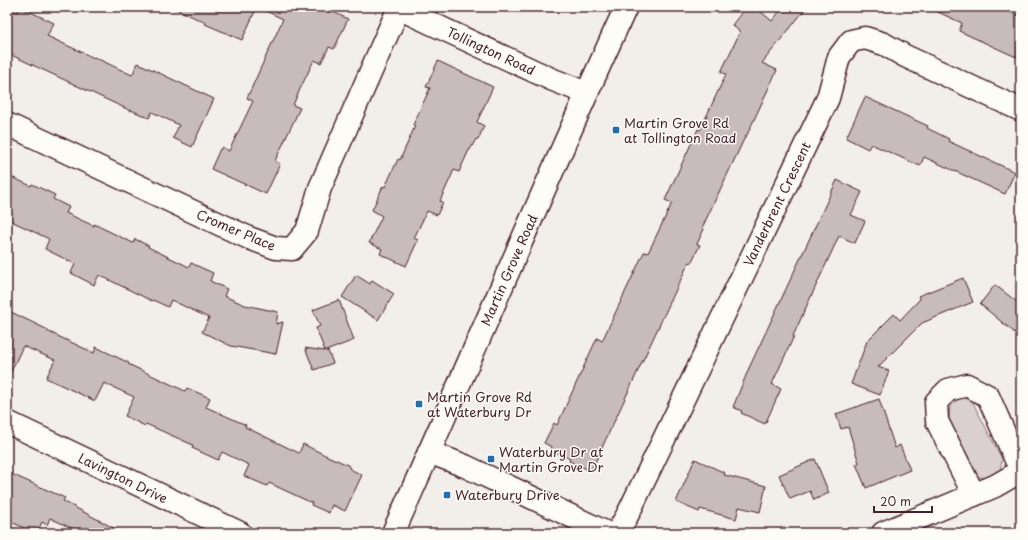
<svg xmlns="http://www.w3.org/2000/svg" width="1028" height="540" viewBox="0 0 1028 540" font-family="'Playpen Sans',sans-serif">
	<style>
		.green { fill: #d9d0cf; stroke: #92787d }
		.building { fill: #c8bbbb; stroke: #4a1f2b }
		.lines { fill: none; stroke-linecap: round; stroke-linejoin: round }
		.minor-casing { stroke: #4a1f2b; stroke-width: 25 }
		.major-casing { stroke: #4a1f2b; stroke-width: 25 }
		.minor { stroke: #fdfcf7; stroke-width: 22 }
		.major { stroke: #fdfcf7; stroke-width: 22 }
		.poi-dot { fill: #1f6fb2; stroke: #fdfcf7; stroke-width: 1.5 }
		.labels { text-anchor: middle; stroke-width: 3; stroke-linejoin: round; paint-order: stroke }
		.street-label { font-size: 13px; fill: #4a1f2b; stroke: #fdfcf7 }
		.poi-label { font-size: 13px; fill: #4a1f2b; stroke: #fdfcf7; text-anchor: start }
	</style>
	<rect width="100%" height="100%" fill="#f2efeb"/>
	<filter id="ink" filterUnits="userSpaceOnUse"><feTurbulence type="fractalNoise" baseFrequency=".025" numOctaves="2"/><feDisplacementMap in="SourceGraphic" scale="8" xChannelSelector="R" yChannelSelector="G"/><feConvolveMatrix kernelMatrix="1 2 1 2 8 2 1 2 1" color-interpolation-filters="sRGB"/></filter>
	<g filter="url(#ink)">
		<path class="green" d="M 959,398 L 971,399 L 1002,459 L 1000,471 L 990,478 L 978,477 L 949,419 L 950,407 Z"/>
		<g class="building">
			<path d="M 7,7 L 18,12 L 20,7 L 54,23 L 47,36 L 94,58 L 94,57 L 132,75 L 138,63 L 214,99 L 192,147 L 173,138 L 179,125 L 152,112 L 149,118 L 131,110 L 131,111 L 7,53 Z"/>
			<path d="M 172,7 L 257,7 L 242,40 L 205,24 L 206,23 Z"/>
			<path d="M 257,7 L 323,7 L 348,19 L 334,49 L 329,47 L 321,63 L 314,60 L 301,87 L 293,105 L 300,108 L 275,161 L 280,164 L 266,194 L 211,169 L 220,149 L 221,149 L 222,147 L 229,151 L 253,101 L 247,98 L 283,19 Z"/>
			<path d="M 746,7 L 755,7 L 772,21 L 783,7 L 807,7 L 762,63 L 777,70 L 747,135 L 746,135 L 702,228 L 704,229 L 697,244 L 700,245 L 691,263 L 689,262 L 591,471 L 569,461 L 570,459 L 551,450 L 552,447 L 544,443 L 554,423 L 557,425 L 597,338 L 602,341 L 644,252 L 648,253 L 672,203 L 665,200 L 698,129 L 700,130 L 726,74 L 721,72 L 740,32 L 732,25 Z"/>
			<path d="M 927,7 L 1000,7 L 1021,17 L 1021,47 L 1016,57 L 959,31 L 962,23 Z"/>
			<path d="M 438,61 L 493,87 L 477,122 L 484,126 L 478,140 L 476,139 L 470,150 L 469,150 L 459,172 L 454,170 L 440,201 L 443,202 L 437,215 L 427,211 L 414,238 L 418,240 L 406,266 L 380,254 L 382,249 L 369,243 L 382,216 L 372,210 L 383,186 L 385,187 L 398,159 L 400,160 L 415,126 L 413,125 L 430,88 L 426,87 Z"/>
			<path d="M 865,97 L 928,126 L 927,128 L 949,139 L 948,141 L 1015,172 L 1005,194 L 924,157 L 920,166 L 871,144 L 868,149 L 846,138 Z"/>
			<path d="M 7,175 L 31,186 L 32,184 L 55,195 L 53,199 L 69,207 L 66,213 L 94,226 L 94,224 L 133,243 L 135,239 L 149,246 L 148,247 L 189,267 L 191,263 L 213,273 L 210,281 L 227,289 L 224,296 L 245,305 L 278,312 L 276,324 L 283,322 L 276,354 L 231,346 L 202,332 L 209,318 L 171,300 L 168,307 L 153,300 L 152,301 L 99,275 L 94,285 L 71,273 L 75,264 L 45,249 L 49,239 L 7,219 Z"/>
			<path d="M 837,180 L 862,192 L 851,215 L 865,221 L 855,243 L 839,236 L 814,290 L 793,336 L 794,336 L 772,384 L 781,389 L 765,424 L 741,413 L 742,411 L 733,407 L 749,368 Z"/>
			<path d="M 356,275 L 370,284 L 372,280 L 394,294 L 378,320 L 342,297 Z"/>
			<path d="M 963,278 L 973,302 L 922,323 L 878,367 L 889,371 L 880,395 L 851,384 L 867,341 L 894,314 L 900,320 L 920,299 L 918,296 Z"/>
			<path d="M 995,285 L 1021,305 L 1021,338 L 980,304 Z"/>
			<path d="M 339,300 L 354,340 L 326,351 L 328,351 L 333,363 L 314,370 L 305,348 L 325,351 L 316,328 L 320,326 L 313,310 Z"/>
			<path d="M 7,310 L 48,330 L 47,331 L 94,353 L 96,347 L 129,363 L 128,364 L 185,391 L 187,388 L 210,398 L 206,407 L 246,425 L 245,427 L 299,453 L 303,444 L 325,455 L 348,465 L 350,469 L 362,475 L 345,511 L 332,505 L 329,513 L 311,505 L 312,503 L 269,483 L 267,486 L 244,476 L 249,465 L 222,452 L 218,460 L 192,448 L 193,445 L 146,424 L 145,426 L 125,416 L 134,397 L 104,383 L 95,401 L 46,378 L 55,360 L 23,346 L 7,380 Z"/>
			<path d="M 879,399 L 895,448 L 900,445 L 910,470 L 866,488 L 856,464 L 859,463 L 848,427 L 841,429 L 836,414 Z"/>
			<path d="M 695,459 L 725,473 L 724,475 L 766,486 L 760,512 L 739,507 L 736,519 L 700,509 L 699,512 L 676,502 Z"/>
			<path d="M 815,459 L 829,493 L 814,500 L 810,491 L 790,499 L 779,475 Z"/>
			<path d="M 7,472 L 65,498 L 63,501 L 123,533 L 82,533 L 50,518 L 47,525 L 42,522 L 37,533 L 35,533 L 7,520 Z"/>
		</g>
		<g class="lines">
			<defs>
				<g id="minor">
					<path d="M 396,7 L 551,79 L 586,93"/>
					<path d="M 7,124 L 249,238 L 276,248 L 292,249 L 307,231 L 320,188 L 385,39 L 399,8"/>
					<path d="M 7,422 L 240,533"/>
					<path d="M 429,452 L 465,466 L 607,533"/>
					<path d="M 974,495 L 937,421 L 936,402 L 948,390 L 967,385 L 988,396 L 1021,471"/>
					<path d="M 617,533 L 628,514 L 828,98 L 839,57 L 851,41 L 865,38 L 884,44 L 905,56 L 1021,110"/>
					<path d="M 883,533 L 995,486 L 1021,471"/>
				</g>
				<path id="major" d="M 393,533 C 472,358 546,181 626,7"/>
			</defs>
			<use href="#minor" class="minor-casing"/>
			<use href="#major" class="major-casing"/>
			<use href="#minor" class="minor"/>
			<use href="#major" class="major"/>
		</g>
	</g>
	<g class="poi-dot">
		<rect x="612" y="126" width="8" height="8" rx="2"/>
		<rect x="415" y="400" width="8" height="8" rx="2"/>
		<rect x="487" y="455" width="8" height="8" rx="2"/>
		<rect x="443" y="491" width="8" height="8" rx="2"/>
	</g>
	<g class="labels">
		<g class="street-label">
			<text transform="translate(491 51) rotate(25)" y="5">Tollington Road</text>
			<text transform="translate(777 204) rotate(-64)" y="5">Vanderbrent Crescent</text>
			<text transform="translate(236 230) rotate(23)" y="5">Cromer Place</text>
			<text transform="translate(509 270) rotate(-66)" y="5">Martin Grove Road</text>
			<text transform="translate(123 478) rotate(26)" y="5">Lavington Drive</text>
		</g>
		<g class="poi-label">
			<text x="624" y="128">Martin Grove Rd<tspan x="624" dy="15">at Tollington Road</tspan></text>
			<text x="427" y="402">Martin Grove Rd<tspan x="427" dy="15">at Waterbury Dr</tspan></text>
			<text x="499" y="457">Waterbury Dr at<tspan x="499" dy="15">Martin Grove Dr</tspan></text>
			<text x="455" y="500">Waterbury Drive</text>
		</g>
	</g>
	<rect width="1028" height="540" fill="none" stroke="#fdfcf7" stroke-width="24"/>
	<rect x="12" y="12" width="1004" height="516" fill="none" stroke="#4a1f2b" stroke-width="1.5" filter="url(#ink)"/>
	<path d="M874 506v6h58v-6" fill="none" stroke="#4a1f2b" stroke-width="2"/>
	<text x="880" y="506" font-size="12" fill="#4a1f2b" stroke="#fdfcf7" stroke-width="3" paint-order="stroke">20 m</text>
</svg>
